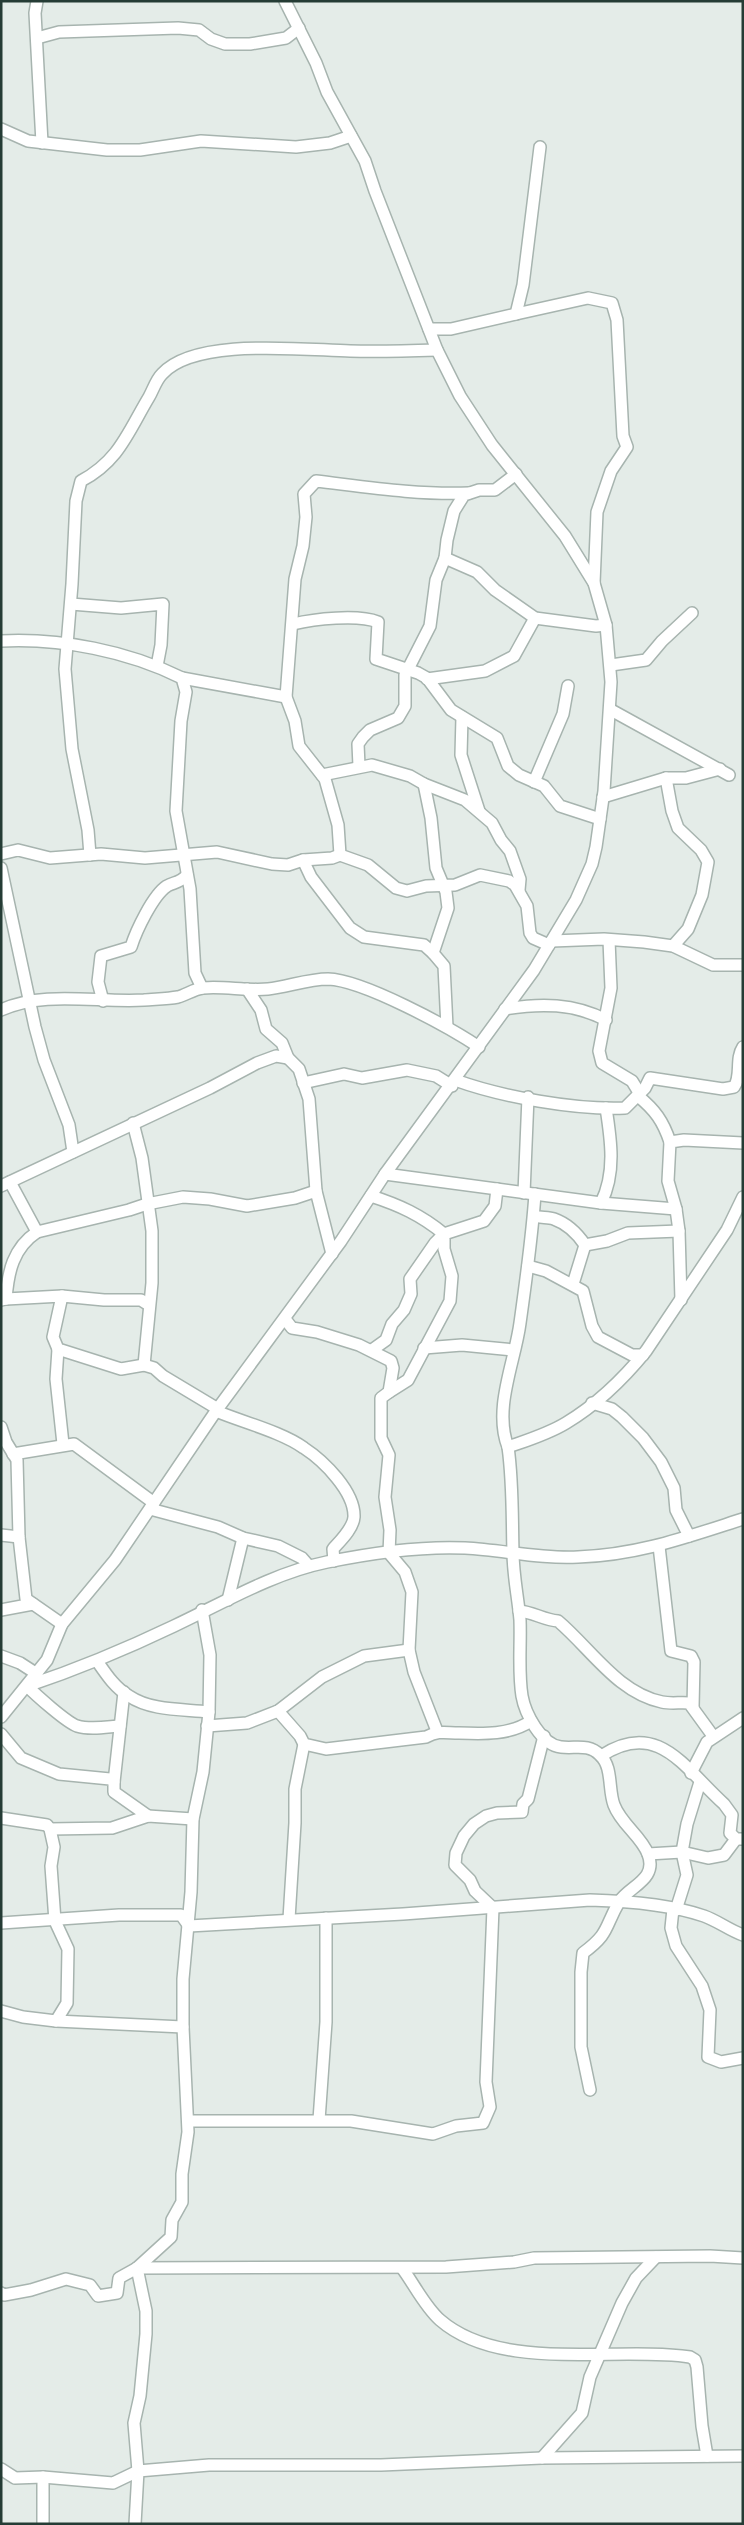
<svg xmlns="http://www.w3.org/2000/svg" width="744" height="2525" viewBox="0 0 744 2525" font-family="'Sofia Sans Condensed',sans-serif">
	<style>
		.lines { fill: none; stroke-linecap: round; stroke-linejoin: round }
		.minor-casing { stroke: #a7b4af; stroke-width: 14 }
		.minor { stroke: #fff; stroke-width: 11 }
	</style>
	<rect width="100%" height="100%" fill="#e4ece8"/>
	<g class="lines">
		<defs>
			<g id="minor">
				<path d="M 37,1 L 35,13 L 42,143"/>
				<path d="M 37,38 L 59,32 L 178,28 L 199,30 L 211,39 L 225,44 L 250,44 L 286,38 L 299,28"/>
				<path d="M 1,129 L 28,141 L 107,150 L 140,150 L 201,141 L 296,147 L 330,143 L 351,136"/>
				<path d="M 516,314 L 588,298 L 612,303 L 617,320 L 623,436 L 627,447 L 611,471 L 597,512 L 594,583"/>
				<path d="M 429,329 L 451,329 L 516,314 L 523,285 L 540,147"/>
				<path d="M 469,493 C 418,495 367,487 316,481 L 304,494 L 306,517 L 303,546 L 295,579 L 286,697 L 295,721 L 299,746 L 325,779 L 338,825 L 340,855 L 368,865 L 396,888 L 407,891 L 426,886 L 455,885 L 480,875 L 509,881 L 515,885 L 527,906 L 530,933 L 533,938 L 549,945"/>
				<path d="M 445,558 L 477,572 L 495,590 L 535,618 L 596,626 L 606,625"/>
				<path d="M 71,604 L 121,608 L 163,604 L 161,645 L 157,666"/>
				<path d="M 293,624 C 314,619 358,614 378,622 L 376,659 L 418,673 L 427,678 L 451,710 L 497,738 L 508,766 L 519,775 L 544,786 L 560,806 L 600,819"/>
				<path d="M 1,641 C 61,638 128,651 182,678 L 186,692 L 181,721 L 176,811 L 190,889 L 195,973 L 202,988"/>
				<path d="M 611,665 L 646,660 L 662,641 L 692,613"/>
				<path d="M 182,678 L 286,697"/>
				<path d="M 427,679 L 485,671 L 514,656 L 535,618"/>
				<path d="M 611,710 L 729,775"/>
				<path d="M 462,717 L 461,755 L 479,811"/>
				<path d="M 359,766 L 358,744 L 363,737 L 370,730 L 398,718 L 405,706 L 405,675 L 430,626 L 436,580 L 445,558 L 447,540 L 454,511 L 464,495 L 479,490 L 495,490 L 516,474"/>
				<path d="M 322,775 L 372,765 L 410,776 L 424,784 L 465,800 L 492,823 L 501,840 L 510,851 L 520,879 L 519,890"/>
				<path d="M 666,778 L 672,811 L 678,828 L 701,850 L 708,862 L 702,895 L 688,929 L 673,946"/>
				<path d="M 534,782 L 563,714 L 568,686"/>
				<path d="M 424,784 L 431,818 L 436,868 L 446,892 L 448,908 L 433,953"/>
				<path d="M 603,797 L 666,778 L 686,778 L 720,769"/>
				<path d="M 1,854 L 18,850 L 50,858 L 101,854 L 145,858 L 217,852 L 272,864 L 288,865 L 303,860 L 332,858 L 340,855"/>
				<path d="M 90,855 L 88,830 L 72,749 L 65,669 L 72,584 L 76,501 L 81,481 C 119,461 128,432 149,397 C 153,390 156,380 162,374 C 195,337 304,350 350,351 C 379,352 408,351 437,350"/>
				<path d="M 303,860 L 311,877 L 350,928 L 364,937 L 424,945 L 433,953 L 444,966 L 447,1027"/>
				<path d="M 1,868 L 35,1027 L 44,1060 L 69,1125 L 73,1152"/>
				<path d="M 609,940 L 611,988 L 599,1051 L 602,1063 L 632,1081 L 640,1094"/>
				<path d="M 552,941 L 604,939 L 644,942 L 673,946 L 713,965 L 743,965"/>
				<path d="M 247,989 L 261,1010 L 266,1029 L 282,1043 L 288,1058 L 299,1069 L 309,1099 L 316,1191"/>
				<path d="M 103,1001 L 98,982 L 101,956 L 131,947 C 136,931 153,895 167,886 C 174,882 180,883 187,875"/>
				<path d="M 505,1009 C 540,1003 574,1003 606,1020"/>
				<path d="M 1,1010 C 44,990 98,1003 144,1000 C 155,999 167,999 178,997 C 186,995 194,989 203,988 C 224,986 246,991 268,989 C 287,987 308,979 328,979 C 363,980 449,1027 479,1047"/>
				<path d="M 455,1080 C 502,1097 575,1110 625,1108 L 645,1088 L 650,1078 L 723,1089 L 734,1087 C 742,1076 735,1059 743,1047"/>
				<path d="M 303,1083 L 344,1074 L 362,1078 L 407,1070 L 436,1076 L 452,1086"/>
				<path d="M 638,1096 C 655,1110 663,1121 670,1142"/>
				<path d="M 133,1123 L 142,1158 L 152,1231 L 152,1283 L 144,1365"/>
				<path d="M 385,1174 L 601,1203 L 676,1209"/>
				<path d="M 10,1182 L 37,1232"/>
				<path d="M 1,1186 L 210,1088 L 257,1063 L 276,1056 L 288,1058"/>
				<path d="M 524,1193 L 528,1097"/>
				<path d="M 371,1196 C 399,1205 421,1215 444,1234 L 435,1243 L 410,1279 L 411,1294 L 404,1310 L 392,1324 L 386,1340 L 372,1350"/>
				<path d="M 601,1203 C 616,1173 611,1140 606,1108"/>
				<path d="M 534,1216 C 541,1218 548,1217 554,1219 C 568,1224 577,1233 585,1245 L 573,1284"/>
				<path d="M 585,1245 L 607,1241 L 628,1233 L 679,1231"/>
				<path d="M 528,1266 L 546,1271 L 583,1291 L 592,1326 L 598,1337 L 632,1355 L 643,1355"/>
				<path d="M 2,1294 L 6,1299 L 62,1296 L 53,1337 L 58,1349 L 121,1369 L 144,1365 L 154,1368 L 163,1376 L 218,1409"/>
				<path d="M 62,1296 L 104,1300 L 141,1300 L 149,1305"/>
				<path d="M 1,1300 L 6,1299 C 8,1272 13,1248 37,1232 L 129,1210 L 147,1204 L 183,1197 L 210,1199 L 247,1206 L 295,1198 L 316,1191 L 332,1254"/>
				<path d="M 681,1300 L 679,1231 L 676,1209 L 668,1181 L 670,1142 L 684,1140 L 743,1143"/>
				<path d="M 285,1319 L 292,1328 L 317,1332 L 359,1345 L 391,1361 L 393,1368 L 389,1392 L 381,1398 L 381,1438 L 389,1455 L 385,1497 L 390,1530 L 389,1553 L 405,1572 L 412,1592 L 409,1650 L 414,1672 L 437,1731"/>
				<path d="M 424,1348 L 462,1345 L 514,1350"/>
				<path d="M 58,1349 L 56,1379 L 63,1444"/>
				<path d="M 389,1392 L 408,1380 L 450,1301 L 452,1276 L 444,1249 L 444,1234 L 484,1221 L 495,1206 L 497,1189"/>
				<path d="M 592,1403 L 612,1409 L 622,1417 L 643,1438 L 661,1462 L 674,1488 L 676,1510 L 689,1536"/>
				<path d="M 216,1411 C 242,1422 282,1432 304,1448 C 324,1461 355,1492 354,1517 C 353,1529 340,1541 333,1549 L 334,1561"/>
				<path d="M 1,1427 L 6,1442 L 17,1460 L 19,1537 L 26,1599 L 62,1624"/>
				<path d="M 508,1447 C 493,1408 515,1362 520,1323 C 526,1280 532,1238 535,1194"/>
				<path d="M 13,1454 L 74,1444 L 154,1503"/>
				<path d="M 150,1509 L 218,1527 L 243,1538 L 278,1546 L 302,1558 L 309,1566"/>
				<path d="M 1,1535 L 19,1537"/>
				<path d="M 659,1546 L 671,1651 L 691,1656 L 694,1662 L 693,1707"/>
				<path d="M 228,1600 L 243,1538"/>
				<path d="M 1,1610 L 33,1604"/>
				<path d="M 519,1611 C 533,1612 544,1620 558,1621 C 591,1649 618,1693 662,1702 C 671,1704 681,1702 689,1703 L 713,1736"/>
				<path d="M 1,1656 L 20,1663 L 37,1674"/>
				<path d="M 97,1661 C 106,1674 115,1688 129,1696 C 151,1711 183,1709 209,1712"/>
				<path d="M 278,1711 L 300,1736 L 304,1744 L 326,1749 L 426,1737 C 439,1730 446,1733 459,1733 C 484,1734 510,1735 531,1721"/>
				<path d="M 1,1717 L 47,1660 L 62,1624 L 115,1560 L 216,1411 L 341,1241 L 385,1174 L 534,970 L 576,900 L 592,864 L 596,847 L 604,791 L 611,682 L 606,625 L 594,583 L 565,536 L 492,445 L 460,396 L 437,350 L 375,191 L 365,161 L 327,92 L 316,63 L 285,1"/>
				<path d="M 120,1726 C 106,1727 90,1730 77,1726 C 66,1722 36,1695 27,1686 C 78,1669 126,1649 174,1626 C 223,1603 273,1573 327,1562 C 371,1553 420,1546 465,1548 C 503,1550 540,1559 578,1557 C 638,1555 687,1537 743,1519"/>
				<path d="M 207,1726 L 247,1723 L 278,1711 L 322,1677 L 364,1656 L 409,1650"/>
				<path d="M 1,1734 L 21,1758 L 59,1774 L 110,1779 L 114,1782 L 114,1792 L 148,1816"/>
				<path d="M 601,1756 C 658,1718 685,1769 724,1804 L 732,1815 L 730,1833 L 736,1839 L 743,1839"/>
				<path d="M 691,1773 L 707,1742 L 743,1718"/>
				<path d="M 114,1782 L 124,1692"/>
				<path d="M 1,1818 L 47,1825 L 50,1829 L 54,1847 L 51,1866 L 55,1921 L 68,1949 L 67,2003 L 56,2021"/>
				<path d="M 50,1829 L 112,1828 L 148,1816 L 193,1819"/>
				<path d="M 648,1854 L 682,1852 L 708,1858 L 724,1855 L 736,1839"/>
				<path d="M 673,1909 L 671,1928 L 676,1946 L 702,1986 L 710,2010 L 708,2057 L 721,2062 L 743,2058"/>
				<path d="M 676,1910 L 687,1875 L 682,1852 L 687,1824 L 700,1782"/>
				<path d="M 289,1919 L 295,1823 L 295,1789 L 304,1744"/>
				<path d="M 1,1923 L 119,1915 L 181,1915 L 189,1926 L 403,1914 L 590,1900 C 627,1901 669,1904 704,1916 C 718,1921 729,1930 743,1935"/>
				<path d="M 1,2011 L 23,2017 L 56,2021 L 183,2027"/>
				<path d="M 590,2090 L 581,2047 L 581,1972 L 583,1953 C 610,1933 604,1928 619,1902 C 629,1886 658,1880 648,1854 C 641,1836 621,1824 614,1805 C 608,1789 613,1767 600,1755 C 588,1743 575,1749 561,1747 C 541,1745 525,1713 522,1696 C 518,1671 521,1645 520,1620 C 518,1597 513,1575 513,1552 C 512,1517 513,1482 508,1447 C 528,1440 548,1434 566,1423 C 596,1405 624,1378 646,1351 L 727,1230 L 743,1197"/>
				<path d="M 319,2120 L 326,2022 L 326,1918"/>
				<path d="M 188,2121 L 351,2121 L 433,2134 L 456,2126 L 483,2123 L 490,2107 L 486,2082 L 493,1908 L 475,1891 L 470,1880 L 455,1865 L 456,1853 L 464,1836 L 474,1824 L 486,1816 L 497,1813 L 522,1812 L 523,1804 L 528,1799 L 544,1736"/>
				<path d="M 137,2268 L 446,2267 L 514,2262 L 534,2258 L 710,2256 L 743,2258"/>
				<path d="M 402,2268 C 414,2284 425,2307 440,2320 C 501,2373 615,2346 690,2357 L 695,2360 L 697,2367 L 702,2426 L 707,2456"/>
				<path d="M 1,2293 L 4,2295 L 31,2290 L 66,2279 L 90,2285 L 98,2296 L 117,2293 L 119,2278 L 137,2268 L 171,2237 L 172,2220 L 182,2202 L 182,2174 L 188,2132 L 183,2027 L 183,1979 L 191,1892 L 193,1819 L 203,1772 L 209,1712 L 210,1655 L 202,1610"/>
				<path d="M 542,2458 L 582,2413 L 590,2377 L 622,2303 L 636,2278 L 656,2257"/>
				<path d="M 1,2469 L 15,2478 L 43,2477 L 113,2483 L 138,2471 L 209,2465 L 381,2465 L 542,2458 L 743,2456"/>
				<path d="M 43,2477 L 43,2524"/>
				<path d="M 135,2524 L 138,2471 L 134,2423 L 140,2396 L 146,2334 L 146,2311 L 137,2268"/>
			</g>
		</defs>
		<use href="#minor" class="minor-casing"/>
		<use href="#minor" class="minor"/>
	</g>
	<rect width="744" height="2525" fill="none" stroke="#253c35" stroke-width="5"/>
</svg>
